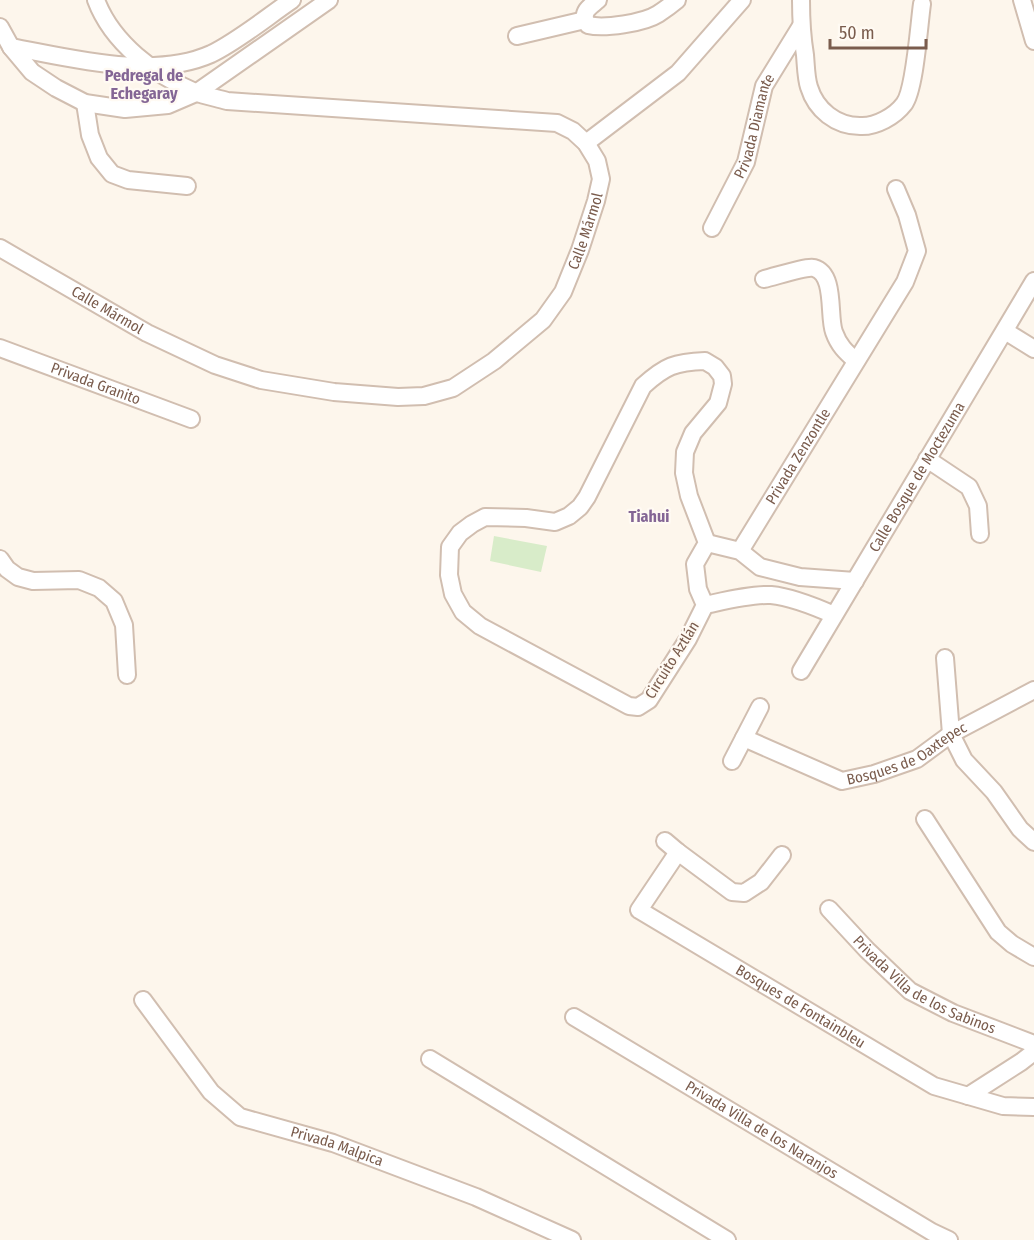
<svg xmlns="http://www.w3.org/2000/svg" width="1034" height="1240" viewBox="0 0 1034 1240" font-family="'Fira Sans Condensed',sans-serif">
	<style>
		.green { fill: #d8ecc9 }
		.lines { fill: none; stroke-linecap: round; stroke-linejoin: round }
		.minor-casing { stroke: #d1beb0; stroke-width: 20 }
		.minor { stroke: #fff; stroke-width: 16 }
		.labels { text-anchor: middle; stroke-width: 4.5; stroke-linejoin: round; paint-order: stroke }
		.street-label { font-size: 15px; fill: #7a5c4d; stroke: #fffaf3 }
		.neighbourhood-label { font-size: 16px; font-weight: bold; fill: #846695; stroke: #fffaf3 }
	</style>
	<rect width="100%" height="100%" fill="#fdf6ec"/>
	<path class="green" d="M 494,536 L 547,546 L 541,572 L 490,561 Z"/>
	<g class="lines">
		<defs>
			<g id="minor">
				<path d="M 801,0 C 801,19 802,37 805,55 C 806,66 806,78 809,87 C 816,110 836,126 860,126 C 876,127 895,116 904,104 C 915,90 919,24 922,4"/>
				<path d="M 1022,0 L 1034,41"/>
				<path d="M 585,20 L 588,25 C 604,29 644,23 658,14 C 664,10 671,5 677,0"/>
				<path d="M 585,20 C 583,10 591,6 598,0"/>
				<path d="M 0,27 L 11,47 L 32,72 L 56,88 L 85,103 L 125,109 L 168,105 L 196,93 L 329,0"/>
				<path d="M 517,36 L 585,20"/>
				<path d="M 11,47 C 71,58 153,80 211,54 C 238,41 267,17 292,0"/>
				<path d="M 85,103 L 90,135 L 99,158 L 112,174 L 128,180 L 187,186"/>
				<path d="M 586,143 L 678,73 L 742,0"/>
				<path id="s1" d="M 712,228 L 746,162 L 764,86 L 801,26"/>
				<path id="s2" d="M 0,248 L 147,333 L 215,365 L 261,380 L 334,392 L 398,397 L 424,396 L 453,388 L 494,361 L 543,320 L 563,292 L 580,250 L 596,201 L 601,179 L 597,161 L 586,143 L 573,131 L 557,123 L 227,101 C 217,98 205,96 195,92 C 155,75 112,43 96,0"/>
				<path d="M 764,279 C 774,277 806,266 814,268 C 836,274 828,316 834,332 C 839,346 846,352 856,361"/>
				<path d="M 1005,331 L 1034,349"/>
				<path id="s3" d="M 0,348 L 191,419"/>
				<path d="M 705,361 L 715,367 L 722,376 L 723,384 L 718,403 L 693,433 L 685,452 L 684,473 L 689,496 L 707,543 L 695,564 L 698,589 L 705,605 L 688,639 L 649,700 L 638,707 L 629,706 L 480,626 L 463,612 L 453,594 L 449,575 L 450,547 L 460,533 L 472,524 L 485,517 L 526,518 L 555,522 L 569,516 L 580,507 L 587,497 L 643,386 C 665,366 675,362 705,361 Z"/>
				<path d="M 927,459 L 969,487 L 978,506 L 980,534"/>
				<path d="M 707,543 L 740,551 L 760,567 L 800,577 L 855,581"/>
				<path id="s4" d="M 740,551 L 905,282 L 917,251 L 907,215 L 896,189"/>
				<path d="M 0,559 L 7,569 L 18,577 L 33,581 L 79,580 L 99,588 L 114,601 L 124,625 L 127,675"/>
				<path d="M 705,605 C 724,601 751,594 771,595 C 791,597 816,607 834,615"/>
				<path d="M 945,658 L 951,734 L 964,760 L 994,792 L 1020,829 L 1034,842"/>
				<path id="s5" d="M 801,671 L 1034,281"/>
				<path id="s6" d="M 744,738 L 842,781 L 874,774 L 917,759 L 951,734 L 1034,690"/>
				<path d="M 732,761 L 760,707"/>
				<path d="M 925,819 L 998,932 L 1012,944 L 1034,957"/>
				<path d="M 665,841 L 678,852 L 732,892 L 744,893 L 761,882 L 782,855"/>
				<path id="s7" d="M 678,852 L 639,910 L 934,1086 L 1003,1106 L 1034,1107"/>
				<path id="s8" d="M 829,909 L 867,950 L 910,991 L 953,1013 L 1034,1044"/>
				<path id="s9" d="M 143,1000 L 211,1092 L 240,1117 L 333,1143 L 476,1197 L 572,1240"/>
				<path id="s10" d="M 574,1017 L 932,1232 L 949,1240"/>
				<path d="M 430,1059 L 727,1240"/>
				<path d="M 968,1096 L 1021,1062 L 1034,1052"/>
			</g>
		</defs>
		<use href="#minor" class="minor-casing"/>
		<use href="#minor" class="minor"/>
	</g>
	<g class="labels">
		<g class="street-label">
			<text dy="5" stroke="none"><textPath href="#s1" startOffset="111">Privada Diamante</textPath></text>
			<text dy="5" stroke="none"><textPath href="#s2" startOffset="700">Calle Mármol</textPath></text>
			<text dy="5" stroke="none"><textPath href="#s2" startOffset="124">Calle Mármol</textPath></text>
			<text dy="5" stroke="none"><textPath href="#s3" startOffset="102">Privada Granito</textPath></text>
			<text dy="5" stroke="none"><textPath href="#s4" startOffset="111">Privada Zenzontle</textPath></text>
			<text dy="5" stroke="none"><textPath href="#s5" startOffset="226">Calle Bosque de Moctezuma</textPath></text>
			<text transform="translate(672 660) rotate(-58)" y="5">Circuito Aztlán</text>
			<text dy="5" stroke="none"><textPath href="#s6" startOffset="178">Bosques de Oaxtepec</textPath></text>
			<text dy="5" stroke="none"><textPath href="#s8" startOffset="124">Privada Villa de los Sabinos</textPath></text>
			<text dy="5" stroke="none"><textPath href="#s7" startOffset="258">Bosques de Fontainbleu</textPath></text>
			<text dy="5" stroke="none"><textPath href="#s10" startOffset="219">Privada Villa de los Naranjos</textPath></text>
			<text dy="5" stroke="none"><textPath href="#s9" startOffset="254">Privada Malpica</textPath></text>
		</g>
		<g class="neighbourhood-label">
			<text x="144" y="81">Pedregal de<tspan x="144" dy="18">Echegaray</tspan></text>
			<text x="649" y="522">Tiahui</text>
		</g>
	</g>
	<path d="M830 39v9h96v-9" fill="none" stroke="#7a5c4d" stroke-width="3"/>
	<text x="839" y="39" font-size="18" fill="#7a5c4d" stroke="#fffaf3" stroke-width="4.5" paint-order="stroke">50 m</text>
</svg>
